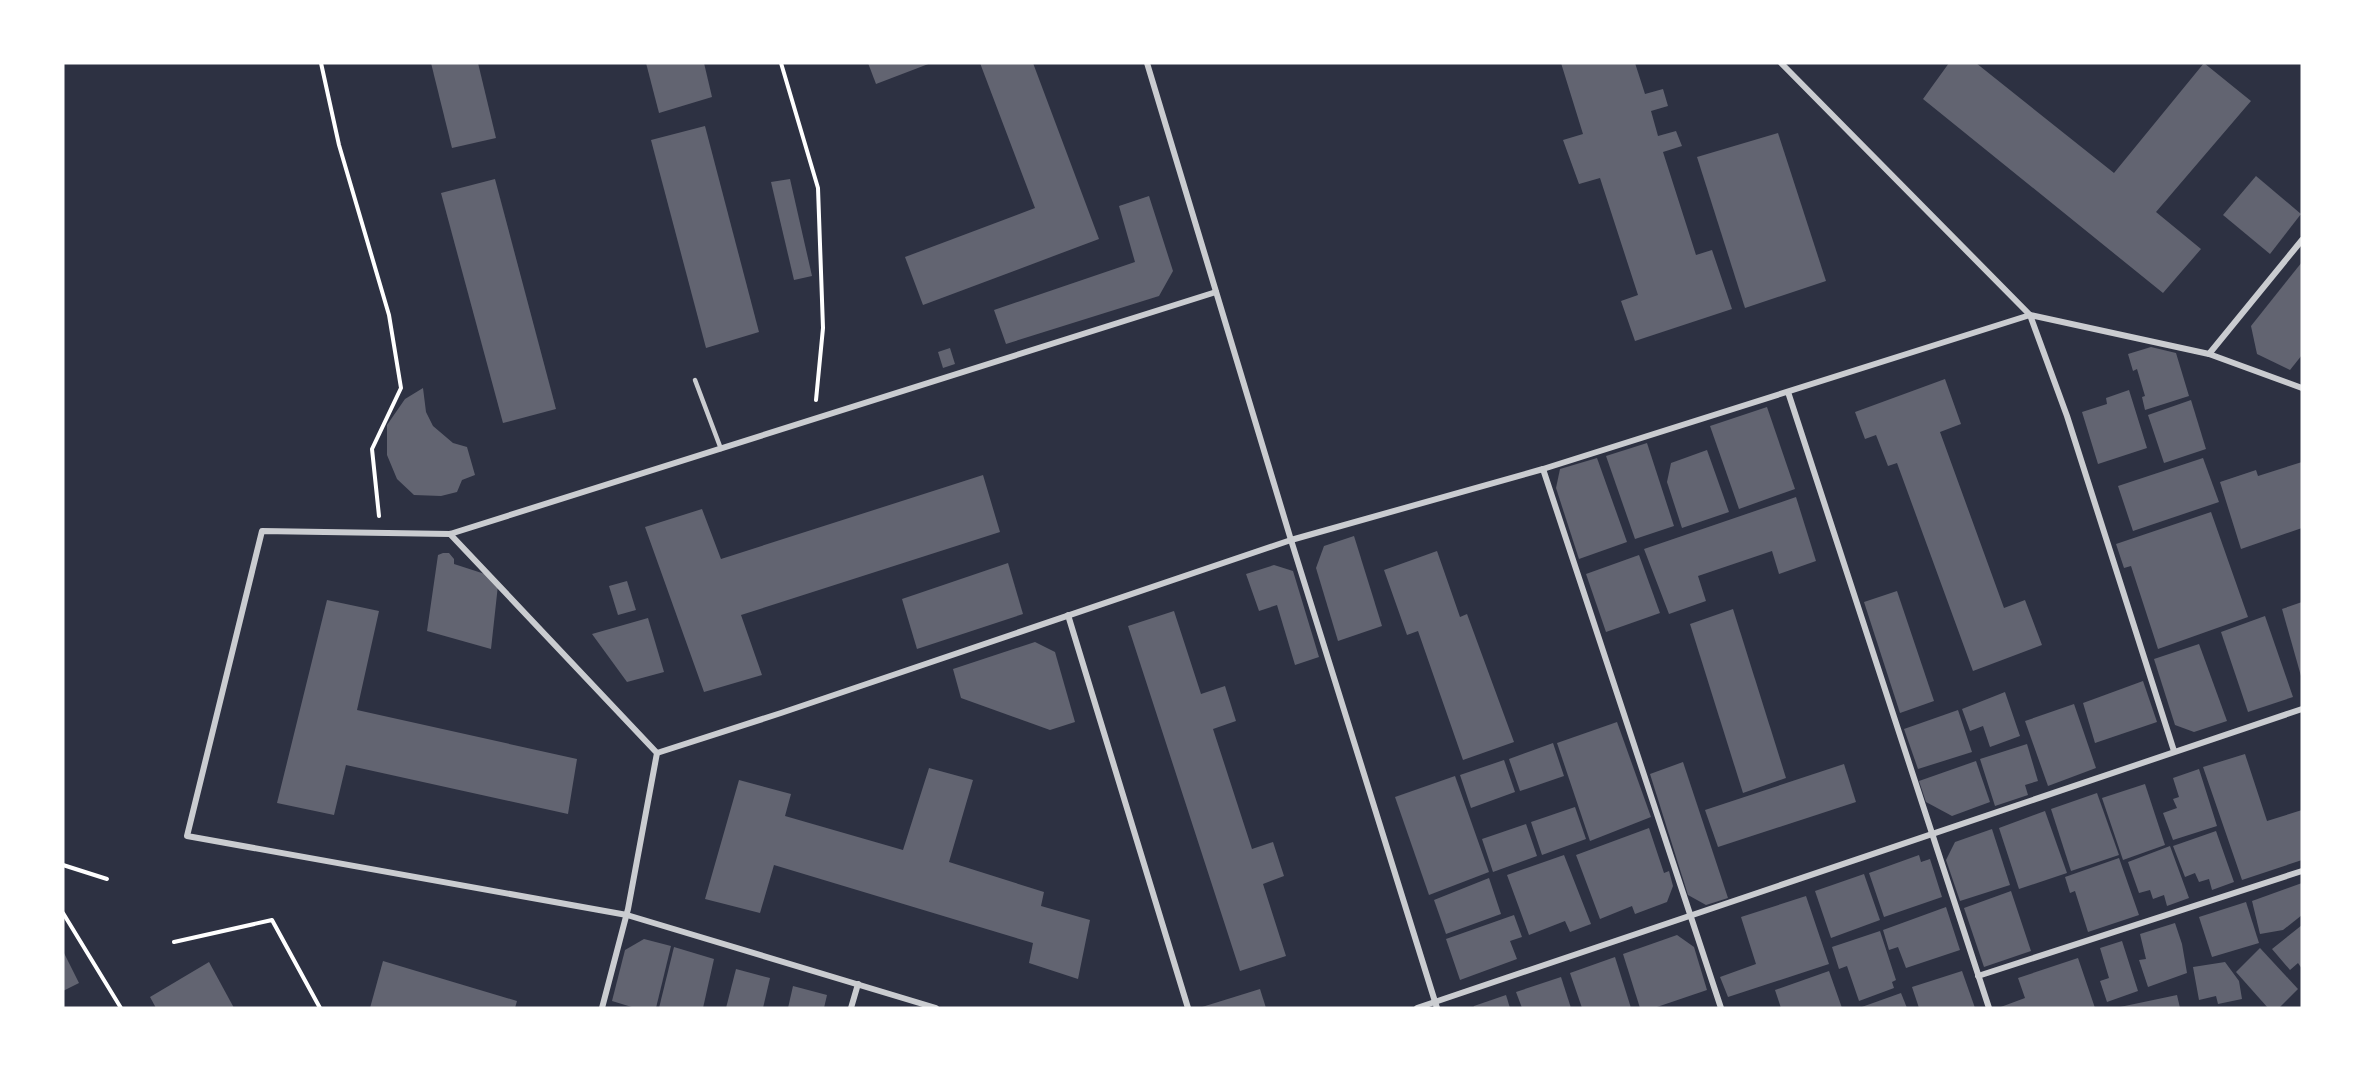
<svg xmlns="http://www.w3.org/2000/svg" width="2365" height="1071" viewBox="0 0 2365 1071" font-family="'Noto Serif',serif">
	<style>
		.building { fill: #626471 }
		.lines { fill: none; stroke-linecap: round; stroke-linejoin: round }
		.path { stroke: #fff; stroke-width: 4 }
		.service { stroke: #caccd0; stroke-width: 4.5 }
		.minor { stroke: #caccd0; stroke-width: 6 }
	</style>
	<rect width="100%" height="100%" fill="#2d3142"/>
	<g class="building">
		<path d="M 431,63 L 478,63 L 496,138 L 452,148 Z"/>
		<path d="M 646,63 L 704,63 L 712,97 L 659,113 Z"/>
		<path d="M 868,63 L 931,63 L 876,84 Z"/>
		<path d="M 980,63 L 1033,63 L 1099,239 L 923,305 L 905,257 L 1035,208 Z"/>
		<path d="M 1561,63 L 1635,63 L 1645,94 L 1663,89 L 1668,106 L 1651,111 L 1658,136 L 1676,131 L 1682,146 L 1663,152 L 1696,255 L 1712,250 L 1732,309 L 1635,341 L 1621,301 L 1638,295 L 1600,178 L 1579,184 L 1563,140 L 1583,134 Z"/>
		<path d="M 1949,63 L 1976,63 L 2114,173 L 2204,63 L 2251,101 L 2156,212 L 2201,249 L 2163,293 L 1923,99 Z"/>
		<path d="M 705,126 L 759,332 L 706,348 L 651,140 Z"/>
		<path d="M 1778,133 L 1826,281 L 1745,308 L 1697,157 Z"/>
		<path d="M 2256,176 L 2301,214 L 2270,254 L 2223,215 Z"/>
		<path d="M 495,179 L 556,409 L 503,423 L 441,193 Z"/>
		<path d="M 790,179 L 812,276 L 794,280 L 771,182 Z"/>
		<path d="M 1149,196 L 1173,271 L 1159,296 L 1006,344 L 994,310 L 1135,262 L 1119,206 Z"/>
		<path d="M 2302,262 L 2302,355 L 2290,370 L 2257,354 L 2251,326 Z"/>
		<path d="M 2151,347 L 2176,353 L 2189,396 L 2145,410 L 2142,397 L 2145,396 L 2137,369 L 2133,371 L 2128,354 Z"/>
		<path d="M 950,348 L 955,364 L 943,368 L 938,352 Z"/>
		<path d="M 1945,379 L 1961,424 L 1940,432 L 2004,608 L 2025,600 L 2042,645 L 1973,671 L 1897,463 L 1888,466 L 1876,435 L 1865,439 L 1855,412 Z"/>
		<path d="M 423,388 L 426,412 L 433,426 L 453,443 L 467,447 L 475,475 L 462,480 L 457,492 L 441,496 L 414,495 L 397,479 L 387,455 L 387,425 L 405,399 Z"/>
		<path d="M 2129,390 L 2147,448 L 2098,464 L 2082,412 L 2107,404 L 2106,398 Z"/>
		<path d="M 2191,400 L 2206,449 L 2164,463 L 2148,415 Z"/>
		<path d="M 1767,407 L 1795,489 L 1739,509 L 1710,426 Z"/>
		<path d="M 1647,443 L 1674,526 L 1635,539 L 1606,456 Z"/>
		<path d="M 1707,450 L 1729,512 L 1682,528 L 1667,482 L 1671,463 Z"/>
		<path d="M 1597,458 L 1627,542 L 1579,559 L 1556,488 L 1560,469 Z"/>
		<path d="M 2203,458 L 2219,502 L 2133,531 L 2118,486 Z"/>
		<path d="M 2302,462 L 2302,528 L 2241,549 L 2220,482 L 2256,470 L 2258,476 Z"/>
		<path d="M 983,475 L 1000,532 L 741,615 L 762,675 L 704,692 L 645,527 L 702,509 L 721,559 Z"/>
		<path d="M 1796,497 L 1816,561 L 1779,574 L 1772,551 L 1698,576 L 1706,601 L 1669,614 L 1644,549 Z"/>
		<path d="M 2211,512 L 2248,617 L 2158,649 L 2131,566 L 2124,568 L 2116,544 Z"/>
		<path d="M 1354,536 L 1382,626 L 1338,641 L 1316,568 L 1324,546 Z"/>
		<path d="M 1437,551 L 1460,617 L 1467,614 L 1514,742 L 1463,760 L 1418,631 L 1407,635 L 1384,570 Z"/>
		<path d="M 443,553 L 449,553 L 454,559 L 454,564 L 488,575 L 498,585 L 491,649 L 427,631 L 438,555 Z"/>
		<path d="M 1639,555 L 1660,613 L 1606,632 L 1586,574 Z"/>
		<path d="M 1008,563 L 1023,614 L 917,649 L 902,599 Z"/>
		<path d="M 1274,565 L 1293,571 L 1319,657 L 1295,665 L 1277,605 L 1259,611 L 1246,574 Z"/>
		<path d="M 627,581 L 636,610 L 618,615 L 609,586 Z"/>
		<path d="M 1897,591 L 1934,701 L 1900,713 L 1864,602 Z"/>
		<path d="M 327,600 L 379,611 L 357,710 L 577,759 L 568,814 L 346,765 L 334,815 L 277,803 Z"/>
		<path d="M 2302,602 L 2302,676 L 2301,676 L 2282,609 Z"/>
		<path d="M 1733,609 L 1786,778 L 1743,793 L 1690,624 Z"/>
		<path d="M 1174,611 L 1201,694 L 1225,686 L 1236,721 L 1213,729 L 1252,849 L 1273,842 L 1284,876 L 1263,884 L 1286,956 L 1240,971 L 1128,626 Z"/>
		<path d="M 2265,616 L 2293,697 L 2248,712 L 2221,632 Z"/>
		<path d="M 648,618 L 664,672 L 627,682 L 592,634 Z"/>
		<path d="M 1035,642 L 1055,652 L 1075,722 L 1050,730 L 961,698 L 953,669 Z"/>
		<path d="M 2199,644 L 2227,721 L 2194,732 L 2175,725 L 2154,659 Z"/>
		<path d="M 2143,681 L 2157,722 L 2095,743 L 2083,703 Z"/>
		<path d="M 2005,692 L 2020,736 L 1990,747 L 1983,726 L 1970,731 L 1962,709 Z"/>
		<path d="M 2074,704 L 2096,768 L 2048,786 L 2025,721 Z"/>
		<path d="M 1958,710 L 1972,752 L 1918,769 L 1904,729 Z"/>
		<path d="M 1617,722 L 1651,817 L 1590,841 L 1557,743 Z"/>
		<path d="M 1553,743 L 1564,776 L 1520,791 L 1509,759 Z"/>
		<path d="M 2027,744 L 2038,781 L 2025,785 L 2028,795 L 1995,806 L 1980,759 Z"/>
		<path d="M 2245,754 L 2267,821 L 2302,810 L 2302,860 L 2242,880 L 2203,767 Z"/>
		<path d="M 1504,760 L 1515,792 L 1471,808 L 1460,775 Z"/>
		<path d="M 1976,761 L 1990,802 L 1952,816 L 1926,802 L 1919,781 Z"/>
		<path d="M 1683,762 L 1728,898 L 1706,905 L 1688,895 L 1650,774 Z"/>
		<path d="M 1844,764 L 1856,802 L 1718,847 L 1705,810 Z"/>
		<path d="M 929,768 L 973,780 L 949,862 L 1044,892 L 1041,906 L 1090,920 L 1078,979 L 1029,963 L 1033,943 L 774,865 L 760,913 L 705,899 L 739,780 L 791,794 L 785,816 L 903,850 Z"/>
		<path d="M 2199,769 L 2217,826 L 2173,840 L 2163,813 L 2177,808 L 2173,799 L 2179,797 L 2173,778 Z"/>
		<path d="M 1455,776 L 1489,872 L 1429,895 L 1395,797 Z"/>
		<path d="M 2145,784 L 2165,845 L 2123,860 L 2102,798 Z"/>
		<path d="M 2097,793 L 2119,855 L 2071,871 L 2051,809 Z"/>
		<path d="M 1575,807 L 1586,839 L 1542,855 L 1531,822 Z"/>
		<path d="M 2045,811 L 2067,873 L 2019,889 L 1999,828 Z"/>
		<path d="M 1526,824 L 1537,856 L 1493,872 L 1482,839 Z"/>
		<path d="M 1649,828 L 1664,873 L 1669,871 L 1673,886 L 1667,902 L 1635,914 L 1632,906 L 1600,919 L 1576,855 Z"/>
		<path d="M 1992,829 L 2010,885 L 1960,901 L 1946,860 L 1955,842 Z"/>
		<path d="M 2216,831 L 2234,882 L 2212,890 L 2209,879 L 2199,882 L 2195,873 L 2185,877 L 2173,846 Z"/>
		<path d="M 2170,846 L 2189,898 L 2167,906 L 2164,895 L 2153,899 L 2150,890 L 2139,893 L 2128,862 Z"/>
		<path d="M 1564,855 L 1591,924 L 1570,932 L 1565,921 L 1529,935 L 1507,875 Z"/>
		<path d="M 1919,855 L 1921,862 L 1930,859 L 1942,897 L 1884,917 L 1869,873 Z"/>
		<path d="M 2119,858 L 2139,915 L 2088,932 L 2075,891 L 2070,893 L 2065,877 Z"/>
		<path d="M 1864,874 L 1880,920 L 1831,938 L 1815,891 Z"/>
		<path d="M 1489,878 L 1501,914 L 1446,934 L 1434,900 Z"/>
		<path d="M 2302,883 L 2302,915 L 2283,930 L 2260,934 L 2252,901 Z"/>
		<path d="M 2011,891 L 2031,951 L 1984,967 L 1964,908 Z"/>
		<path d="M 1806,896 L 1829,964 L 1728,997 L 1720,977 L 1756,964 L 1741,917 Z"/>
		<path d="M 2246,902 L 2259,943 L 2212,957 L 2199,917 Z"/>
		<path d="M 1946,907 L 1960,950 L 1906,968 L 1898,947 L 1889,950 L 1883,930 Z"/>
		<path d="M 1514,915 L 1522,937 L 1510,941 L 1517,959 L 1460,980 L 1446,939 Z"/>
		<path d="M 2175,923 L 2182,944 L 2187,973 L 2148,987 L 2139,960 L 2146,959 L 2140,934 Z"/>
		<path d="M 2302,925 L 2302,969 L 2298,963 L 2290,970 L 2272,949 Z"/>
		<path d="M 1880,931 L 1896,980 L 1892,982 L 1894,988 L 1859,1001 L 1847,966 L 1839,969 L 1832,947 Z"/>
		<path d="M 1677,935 L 1694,947 L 1707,990 L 1654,1008 L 1640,1008 L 1623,954 Z"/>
		<path d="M 644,939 L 671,946 L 656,1008 L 635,1008 L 612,1001 L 625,950 Z"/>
		<path d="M 2122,941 L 2138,991 L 2107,1002 L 2100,981 L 2109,978 L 2100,948 Z"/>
		<path d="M 674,947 L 714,959 L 703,1008 L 659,1008 Z"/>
		<path d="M 2260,948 L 2298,989 L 2279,1008 L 2268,1008 L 2236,972 Z"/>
		<path d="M 63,951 L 79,983 L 63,991 Z"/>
		<path d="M 1615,957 L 1631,1008 L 1582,1008 L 1570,973 Z"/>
		<path d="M 2078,958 L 2095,1008 L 1998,1008 L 2025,998 L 2018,978 Z"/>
		<path d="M 383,961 L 517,1001 L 515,1008 L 370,1008 Z"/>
		<path d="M 209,962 L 234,1008 L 156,1008 L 150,997 Z"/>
		<path d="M 2225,962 L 2239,981 L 2242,999 L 2218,1004 L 2216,996 L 2199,1000 L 2193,967 Z"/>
		<path d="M 736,969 L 770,978 L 763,1008 L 726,1008 Z"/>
		<path d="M 1829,971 L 1842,1008 L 1781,1008 L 1775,990 Z"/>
		<path d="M 1962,971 L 1975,1008 L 1919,1008 L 1912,987 Z"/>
		<path d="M 1561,977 L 1571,1008 L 1522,1008 L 1516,992 Z"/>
		<path d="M 793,986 L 827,995 L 824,1008 L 788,1008 Z"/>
		<path d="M 1260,989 L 1266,1008 L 1202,1008 L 1202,1007 Z"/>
		<path d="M 1901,993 L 1907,1008 L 1859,1008 Z"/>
		<path d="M 1506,995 L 1510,1008 L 1473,1008 L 1474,1006 Z"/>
		<path d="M 2177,995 L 2180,1008 L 2120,1008 L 2120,1007 Z"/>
	</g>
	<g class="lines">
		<g class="path">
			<path d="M 321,63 L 339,145 L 389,315 L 401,388 L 372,449 L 379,516"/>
			<path d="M 781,63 L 818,188 L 823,328 L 816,400"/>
			<path d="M 63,865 L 107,879"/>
			<path d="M 63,913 L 121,1008"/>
			<path d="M 174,942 L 272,920 L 320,1008"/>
		</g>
		<path class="service" d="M 695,380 L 721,449"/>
		<g class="minor">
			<path d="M 1147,63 L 1291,540 L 1437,1008"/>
			<path d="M 1781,63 L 2030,315 L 2067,416 L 2174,751"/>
			<path d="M 2209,354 L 2302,388"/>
			<path d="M 1788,392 L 1989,1008"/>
			<path d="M 1543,469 L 1721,1008"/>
			<path d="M 450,534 L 657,753 L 628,909 L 602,1008"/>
			<path d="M 1068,615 L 1188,1008"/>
			<path d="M 657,753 L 781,713 L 1291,540 L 1543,469 L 2030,315 L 2209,354 L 2302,240"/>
			<path d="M 1978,976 L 2302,871"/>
			<path d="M 851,1008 L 858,984"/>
			<path d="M 936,1008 L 627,915 L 187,836 L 262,531 L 450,534 L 1216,292"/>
			<path d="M 1417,1008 L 2302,709"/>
		</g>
	</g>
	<rect width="2365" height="1071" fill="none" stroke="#ffffff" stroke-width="129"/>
</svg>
